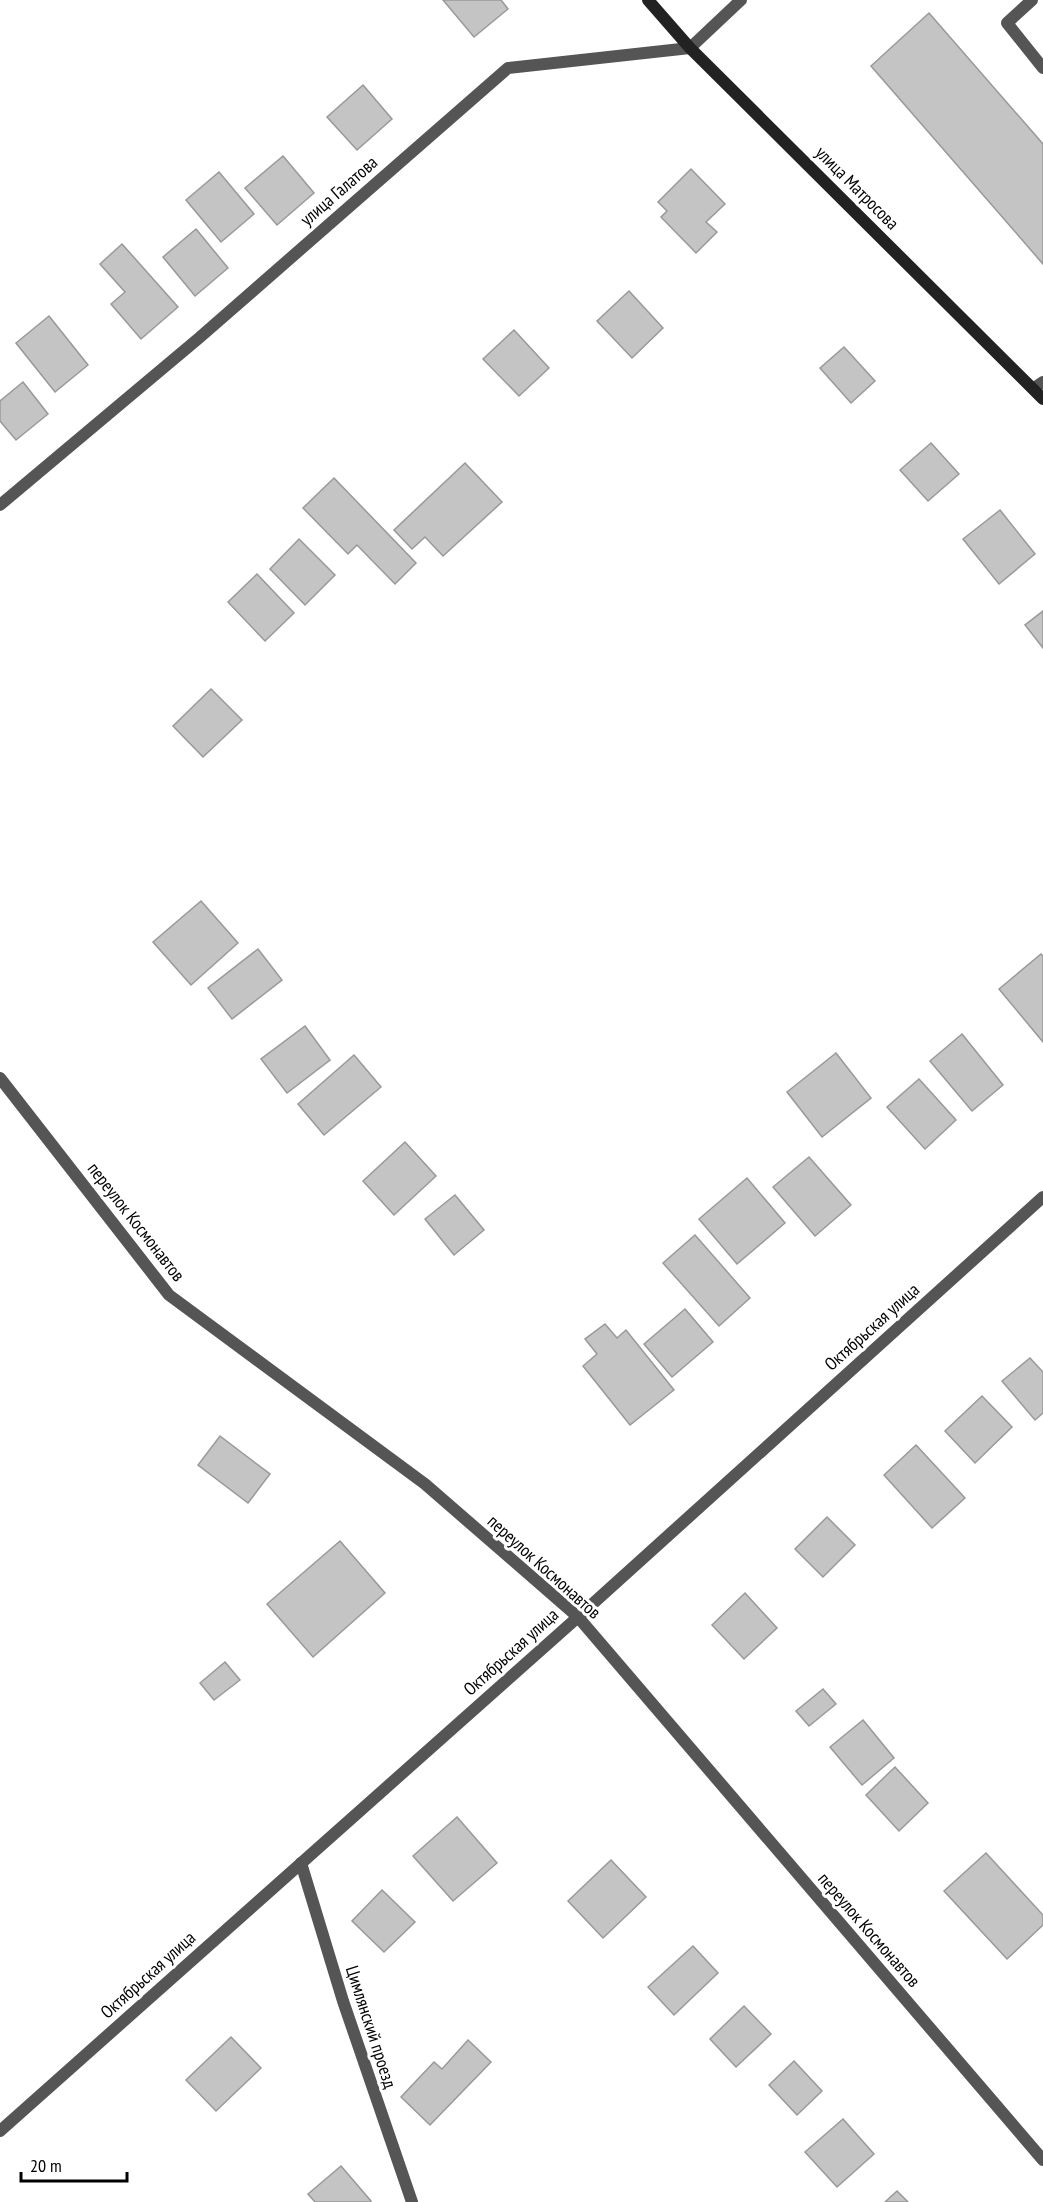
<svg xmlns="http://www.w3.org/2000/svg" width="1043" height="2202" viewBox="0 0 1043 2202" font-family="'PT Sans Narrow',sans-serif">
	<style>
		.building { fill: #c4c4c4; stroke: #999; stroke-width: 1.5 }
		.lines { fill: none; stroke-linecap: round; stroke-linejoin: round }
		.street { stroke: #555; stroke-width: 12 }
		.secondary { stroke: #222; stroke-width: 12 }
		.labels { text-anchor: middle; stroke-width: 6; stroke-linejoin: round; paint-order: stroke }
		.street-label { font-size: 18px; fill: #000; stroke: #fff }
	</style>
	<rect width="100%" height="100%" fill="#fff"/>
	<g class="building">
		<path d="M 443,0 L 501,0 L 508,9 L 474,37 Z"/>
		<path d="M 929,13 L 1043,144 L 1043,264 L 871,66 Z"/>
		<path d="M 363,85 L 392,119 L 357,150 L 327,117 Z"/>
		<path d="M 283,156 L 314,193 L 277,225 L 245,188 Z"/>
		<path d="M 691,169 L 725,204 L 706,222 L 717,232 L 696,253 L 661,217 L 667,211 L 658,202 Z"/>
		<path d="M 219,172 L 254,214 L 221,242 L 186,200 Z"/>
		<path d="M 196,229 L 228,268 L 195,296 L 163,257 Z"/>
		<path d="M 122,244 L 178,307 L 141,339 L 111,304 L 125,292 L 100,264 Z"/>
		<path d="M 629,291 L 663,328 L 632,358 L 597,321 Z"/>
		<path d="M 49,316 L 88,365 L 55,392 L 16,343 Z"/>
		<path d="M 514,330 L 549,368 L 519,396 L 483,359 Z"/>
		<path d="M 844,347 L 875,381 L 851,403 L 820,368 Z"/>
		<path d="M 23,382 L 48,414 L 16,440 L 0,421 L 0,401 Z"/>
		<path d="M 931,443 L 959,474 L 928,501 L 900,470 Z"/>
		<path d="M 465,463 L 502,502 L 443,556 L 425,537 L 412,549 L 394,530 Z"/>
		<path d="M 334,478 L 416,563 L 395,584 L 357,545 L 348,554 L 303,508 Z"/>
		<path d="M 1000,510 L 1035,554 L 999,584 L 963,539 Z"/>
		<path d="M 299,539 L 335,575 L 305,605 L 270,569 Z"/>
		<path d="M 257,574 L 294,613 L 265,641 L 228,602 Z"/>
		<path d="M 1043,611 L 1043,648 L 1025,625 Z"/>
		<path d="M 211,689 L 242,720 L 203,757 L 173,726 Z"/>
		<path d="M 201,901 L 238,943 L 191,985 L 153,942 Z"/>
		<path d="M 258,949 L 282,980 L 232,1019 L 208,988 Z"/>
		<path d="M 1041,954 L 1043,956 L 1043,1042 L 999,989 Z"/>
		<path d="M 305,1026 L 330,1060 L 287,1093 L 261,1059 Z"/>
		<path d="M 962,1034 L 1003,1085 L 972,1111 L 930,1061 Z"/>
		<path d="M 836,1053 L 871,1098 L 822,1137 L 787,1092 Z"/>
		<path d="M 354,1055 L 381,1087 L 324,1135 L 298,1104 Z"/>
		<path d="M 919,1079 L 956,1120 L 925,1149 L 887,1107 Z"/>
		<path d="M 405,1142 L 436,1176 L 394,1215 L 363,1181 Z"/>
		<path d="M 809,1157 L 851,1205 L 815,1236 L 773,1187 Z"/>
		<path d="M 747,1178 L 785,1223 L 737,1264 L 699,1219 Z"/>
		<path d="M 455,1195 L 484,1230 L 454,1255 L 425,1219 Z"/>
		<path d="M 695,1235 L 750,1298 L 719,1326 L 663,1263 Z"/>
		<path d="M 685,1309 L 713,1342 L 672,1377 L 644,1344 Z"/>
		<path d="M 605,1324 L 617,1338 L 626,1330 L 674,1390 L 630,1425 L 583,1366 L 597,1354 L 585,1339 Z"/>
		<path d="M 1030,1358 L 1043,1372 L 1043,1413 L 1035,1420 L 1002,1381 Z"/>
		<path d="M 982,1396 L 1012,1427 L 975,1463 L 945,1431 Z"/>
		<path d="M 220,1436 L 270,1474 L 248,1503 L 198,1465 Z"/>
		<path d="M 916,1445 L 965,1498 L 932,1528 L 884,1475 Z"/>
		<path d="M 827,1517 L 855,1545 L 823,1577 L 795,1549 Z"/>
		<path d="M 340,1541 L 385,1593 L 313,1657 L 267,1604 Z"/>
		<path d="M 745,1593 L 777,1628 L 744,1659 L 712,1625 Z"/>
		<path d="M 225,1662 L 240,1680 L 214,1700 L 200,1683 Z"/>
		<path d="M 823,1689 L 836,1704 L 809,1726 L 796,1711 Z"/>
		<path d="M 863,1720 L 894,1758 L 862,1785 L 830,1747 Z"/>
		<path d="M 895,1767 L 928,1803 L 899,1831 L 866,1795 Z"/>
		<path d="M 457,1817 L 497,1863 L 453,1901 L 413,1856 Z"/>
		<path d="M 986,1853 L 1043,1915 L 1043,1925 L 1007,1959 L 944,1891 Z"/>
		<path d="M 611,1860 L 646,1897 L 603,1938 L 568,1901 Z"/>
		<path d="M 382,1890 L 415,1922 L 384,1952 L 352,1921 Z"/>
		<path d="M 693,1946 L 718,1973 L 674,2015 L 648,1987 Z"/>
		<path d="M 744,2006 L 771,2034 L 736,2067 L 710,2039 Z"/>
		<path d="M 231,2037 L 261,2068 L 216,2111 L 186,2080 Z"/>
		<path d="M 468,2040 L 491,2062 L 430,2125 L 401,2097 L 434,2062 L 442,2069 Z"/>
		<path d="M 794,2061 L 822,2091 L 797,2115 L 769,2085 Z"/>
		<path d="M 843,2119 L 874,2154 L 837,2187 L 805,2152 Z"/>
		<path d="M 341,2166 L 371,2201 L 370,2202 L 315,2202 L 308,2194 Z"/>
		<path d="M 897,2191 L 908,2202 L 885,2202 Z"/>
	</g>
	<g class="lines">
		<g class="street">
			<path d="M 1032,0 L 1007,23 L 1043,68"/>
			<path d="M 1034,388 L 1043,382"/>
			<path d="M 0,505 L 199,338 L 508,68 L 690,48 L 741,0"/>
			<path d="M 0,1078 L 169,1295 L 425,1484 L 578,1617 L 1043,2160"/>
			<path d="M 301,1863 L 343,2001 L 412,2202"/>
			<path d="M 0,2131 L 578,1617 L 1043,1197"/>
		</g>
		<path class="secondary" d="M 648,0 L 690,48 L 1043,399"/>
	</g>
	<g class="labels">
		<g class="street-label">
			<text transform="translate(857 188) rotate(45)" y="6">улица Матросова</text>
			<text transform="translate(339 191) rotate(-41)" y="6">улица Галатова</text>
			<text transform="translate(136 1222) rotate(52)" y="6">переулок Космонавтов</text>
			<text transform="translate(872 1327) rotate(-42)" y="6">Октябрьская улица</text>
			<text transform="translate(544 1567) rotate(42)" y="6">переулок Космонавтов</text>
			<text transform="translate(511 1652) rotate(-42)" y="6">Октябрьская улица</text>
			<text transform="translate(869 1930) rotate(49)" y="6">переулок Космонавтов</text>
			<text transform="translate(148 1975) rotate(-42)" y="6">Октябрьская улица</text>
			<text transform="translate(371 2027) rotate(72)" y="6">Цимлянский проезд</text>
		</g>
	</g>
	<path d="M21 2172v9h106v-9" fill="none" stroke="#000000" stroke-width="3"/>
	<text x="30" y="2172" font-size="18" fill="#000000" stroke="#ffffff" stroke-width="4.5" paint-order="stroke">20 m</text>
</svg>
